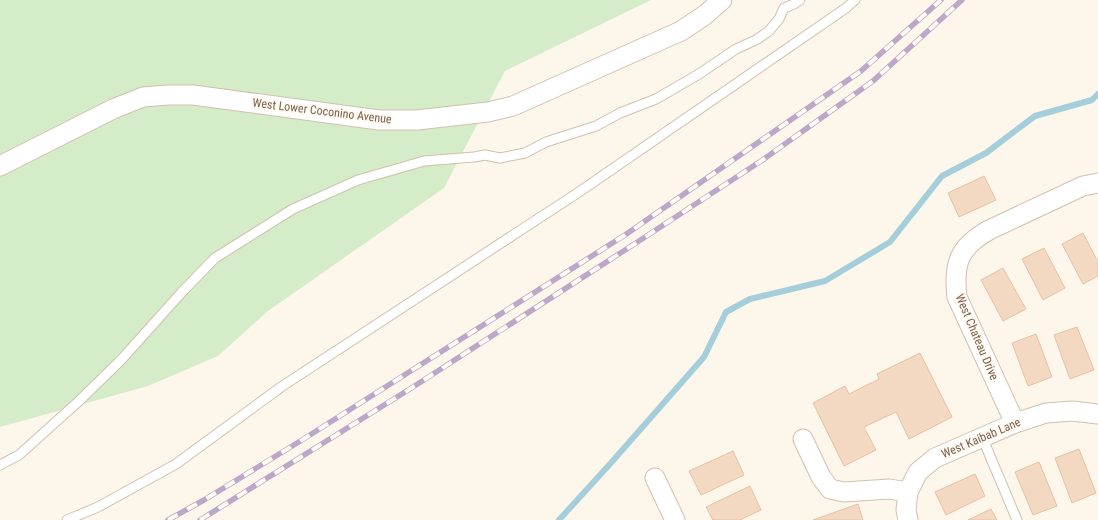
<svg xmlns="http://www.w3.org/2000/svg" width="1098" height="520" viewBox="0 0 1098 520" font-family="'Roboto Condensed',sans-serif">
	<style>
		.green { fill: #d4ecc8 }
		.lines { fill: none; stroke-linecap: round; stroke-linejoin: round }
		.stream { stroke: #a4ceda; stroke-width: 6 }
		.building { fill: #f3d9c2; stroke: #e7c1a1 }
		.service-casing { stroke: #d1c0af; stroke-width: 11 }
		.minor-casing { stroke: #d1c0af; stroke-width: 21 }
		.service { stroke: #fff; stroke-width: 9 }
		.minor { stroke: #fff; stroke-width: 19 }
		.rail-casing { stroke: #bca7c9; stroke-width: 5.5 }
		.rail { stroke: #fffbf2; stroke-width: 4; stroke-dasharray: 11; stroke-linecap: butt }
		.labels { text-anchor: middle; stroke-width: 4; stroke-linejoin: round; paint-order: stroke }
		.street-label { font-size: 12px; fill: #7a604c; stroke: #fffbf2 }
	</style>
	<rect width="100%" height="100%" fill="#fdf7eb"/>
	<path class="green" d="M 0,0 L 651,0 L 505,71 L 444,188 L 268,311 L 218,356 L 148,386 L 0,427 Z"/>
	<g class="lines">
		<path class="stream" d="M 559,520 L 610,464 L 704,357 L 726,312 L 750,299 L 825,281 L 890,242 L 942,176 L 986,153 L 1035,116 L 1092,100 L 1098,94"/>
	</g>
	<g class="building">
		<path d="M 984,176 L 996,200 L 959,217 L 948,193 Z"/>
		<path d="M 1083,233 L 1098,262 L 1098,276 L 1083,284 L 1062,244 Z"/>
		<path d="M 1044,248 L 1065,288 L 1043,300 L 1022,259 Z"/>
		<path d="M 1003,268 L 1026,309 L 1003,321 L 981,280 Z"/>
		<path d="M 1077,327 L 1094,370 L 1070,379 L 1054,335 Z"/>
		<path d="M 1036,334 L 1052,377 L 1028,386 L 1012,343 Z"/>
		<path d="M 920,353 L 952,417 L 909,439 L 896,412 L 864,427 L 876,450 L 844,466 L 813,403 L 845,386 L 849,394 L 879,379 L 877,374 Z"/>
		<path d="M 1079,449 L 1096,493 L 1072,503 L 1055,458 Z"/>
		<path d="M 733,451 L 744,475 L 701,495 L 689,471 Z"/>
		<path d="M 1039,462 L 1057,506 L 1033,515 L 1015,472 Z"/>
		<path d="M 975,474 L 985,496 L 946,515 L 935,492 Z"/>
		<path d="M 750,486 L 761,510 L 740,520 L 713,520 L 706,507 Z"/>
		<path d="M 858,504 L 863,520 L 813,520 Z"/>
		<path d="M 991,509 L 997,520 L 968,520 Z"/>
	</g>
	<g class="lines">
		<defs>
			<g id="service">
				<path d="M 982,437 L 1017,520"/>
				<path d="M 0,465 L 19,455 L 79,401 L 121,360 L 182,292 L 215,258 L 293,209 L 358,180 L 424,161 L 474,157 L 485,155 L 500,158 L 525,153 L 546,142 L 596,126 L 620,113 L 656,99 L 699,74 L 736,49 L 756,40 L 769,31 L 779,19 L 784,8 L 794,4 L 800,0"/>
				<path d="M 67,520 L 98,507 L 176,464 L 281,387 L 579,192 L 846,8 L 855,0"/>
			</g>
			<g id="minor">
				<path d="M 0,166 L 113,109 L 143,97 L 168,95 L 193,95 L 379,120 L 417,120 L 488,112 L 513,106 L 681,31 L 705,15 L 722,0"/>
				<path d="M 1015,423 L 957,297 C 953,263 959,247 989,230 L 1083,186 L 1098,183"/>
				<path d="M 803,439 L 821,477 L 830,489 L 844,492 L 889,489 L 908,492"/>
				<path d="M 655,478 L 675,520"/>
				<path d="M 908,520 L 906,510 L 908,492 L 918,472 L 935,458 L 1015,423 L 1046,413 L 1072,411 L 1098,414"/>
			</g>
		</defs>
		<use href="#service" class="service-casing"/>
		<use href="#minor" class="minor-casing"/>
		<use href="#service" class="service"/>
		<use href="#minor" class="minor"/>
		<defs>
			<g id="rail">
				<path d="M 168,520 L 204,500 L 302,440 L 625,235 L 861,71 L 941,0"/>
				<path d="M 200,520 L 413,387 L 639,241 L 761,161 L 873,81 L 962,0"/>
			</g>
		</defs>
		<use href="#rail" class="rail-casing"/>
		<use href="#rail" class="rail"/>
	</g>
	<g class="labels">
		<g class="street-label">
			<text transform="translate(322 111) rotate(7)" y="4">West Lower Coconino Avenue</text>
			<text transform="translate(977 337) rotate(67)" y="4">West Chateau Drive</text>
			<text transform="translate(981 438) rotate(-23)" y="4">West Kaibab Lane</text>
		</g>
	</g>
</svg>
